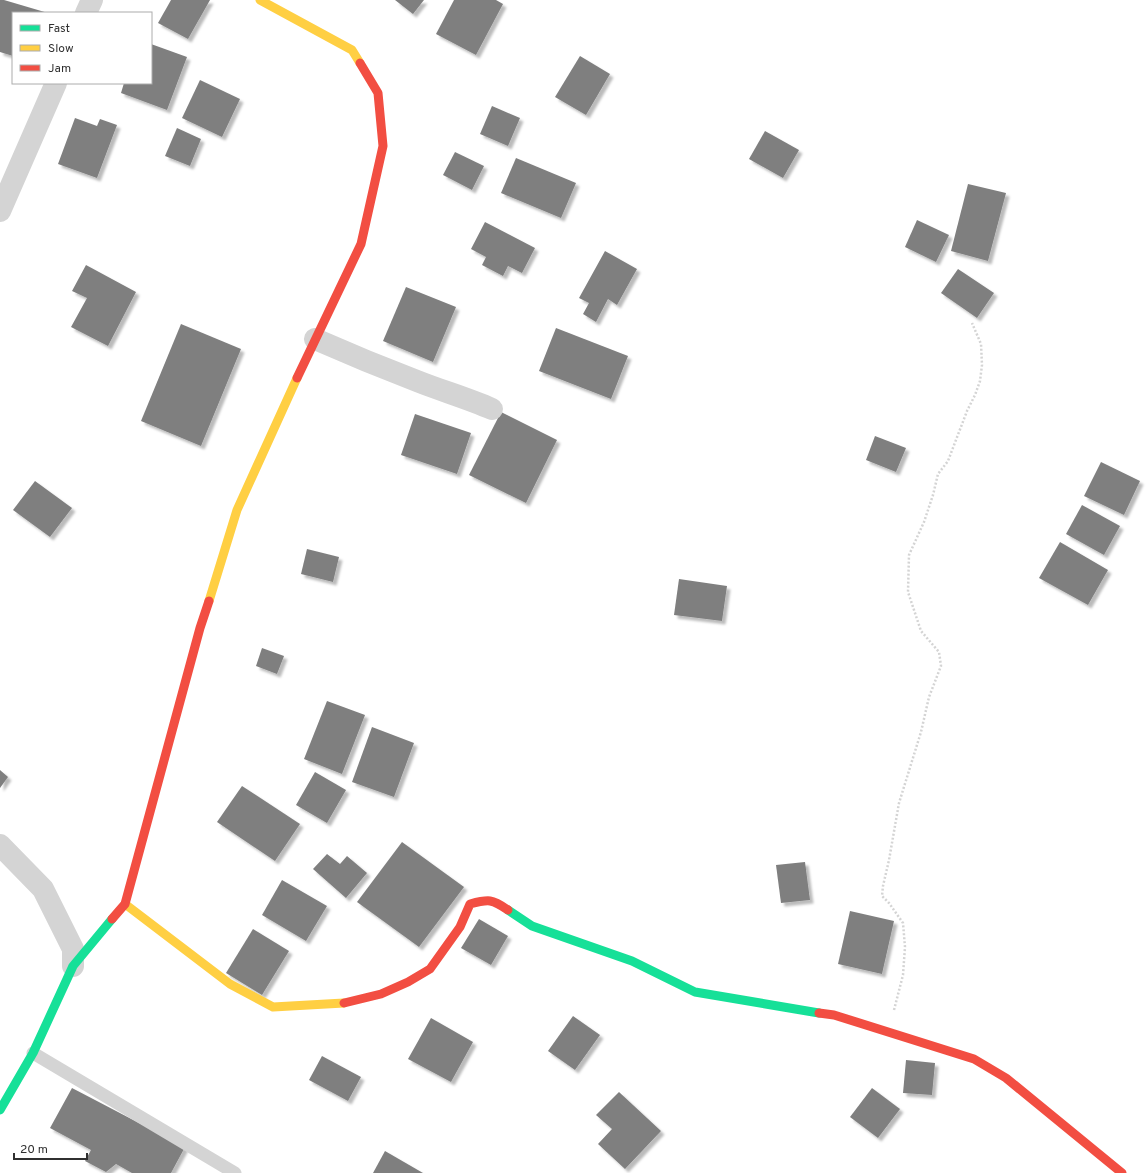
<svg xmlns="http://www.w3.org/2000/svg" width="1146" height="1173" viewBox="0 0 1146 1173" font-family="Overpass,sans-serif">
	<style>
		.building { fill: #7f7f7f; filter: url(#shadow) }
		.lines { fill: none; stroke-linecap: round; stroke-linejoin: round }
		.path { stroke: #d4d4d4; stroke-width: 2.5; stroke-dasharray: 2 2; stroke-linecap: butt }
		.lane { stroke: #d4d4d4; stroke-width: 13 }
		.street { stroke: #d4d4d4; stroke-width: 22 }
		.fast { stroke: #16e098; stroke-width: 9 }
		.slow { stroke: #ffcf43; stroke-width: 9 }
		.jam { stroke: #f24e42; stroke-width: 9 }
	</style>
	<defs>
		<filter id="shadow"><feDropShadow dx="3.5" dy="3.5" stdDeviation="1" flood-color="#0004"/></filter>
	</defs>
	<rect width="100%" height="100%" fill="#fff"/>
	<g class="building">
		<path d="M 0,0 L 4,0 L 48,13 L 13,13 L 13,56 L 0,52 Z"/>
		<path d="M 171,0 L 210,0 L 188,39 L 158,23 Z"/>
		<path d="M 395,0 L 424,0 L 413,14 Z"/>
		<path d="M 454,0 L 496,0 L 503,4 L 476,55 L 436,34 Z"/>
		<path d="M 151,44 L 187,57 L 167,110 L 121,93 L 124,83 L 151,83 Z"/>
		<path d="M 580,56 L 610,74 L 586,115 L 555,97 Z"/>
		<path d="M 200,80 L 240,99 L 222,137 L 182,118 Z"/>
		<path d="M 492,106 L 520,118 L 508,146 L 480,134 Z"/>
		<path d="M 75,118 L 97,126 L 100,119 L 117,125 L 97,178 L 58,164 Z"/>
		<path d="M 177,128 L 201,139 L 190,166 L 165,156 Z"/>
		<path d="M 765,131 L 799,150 L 783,178 L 749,159 Z"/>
		<path d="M 455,152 L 484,166 L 472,190 L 443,175 Z"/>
		<path d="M 516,158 L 576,183 L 561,218 L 501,193 Z"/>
		<path d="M 968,184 L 1006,193 L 988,261 L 951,251 Z"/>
		<path d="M 917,220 L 949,235 L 936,262 L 905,247 Z"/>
		<path d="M 485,222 L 535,248 L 522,273 L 508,266 L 503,276 L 482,265 L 486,257 L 471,249 Z"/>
		<path d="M 605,251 L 637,269 L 617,305 L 608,299 L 596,322 L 583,314 L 589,303 L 579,298 Z"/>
		<path d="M 86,265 L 136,292 L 108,346 L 71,327 L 87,298 L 72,291 Z"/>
		<path d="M 958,269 L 994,293 L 977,318 L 941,293 Z"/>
		<path d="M 406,287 L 456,307 L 433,362 L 383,341 Z"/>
		<path d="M 181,324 L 241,349 L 201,446 L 141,421 Z"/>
		<path d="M 556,328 L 628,356 L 611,399 L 539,371 Z"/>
		<path d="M 501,412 L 557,440 L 526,503 L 469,475 Z"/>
		<path d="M 415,414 L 471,433 L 457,474 L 401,455 Z"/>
		<path d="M 875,436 L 906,448 L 896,472 L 866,460 Z"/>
		<path d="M 1101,462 L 1140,481 L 1124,515 L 1084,496 Z"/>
		<path d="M 35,481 L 72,508 L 50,537 L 13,510 Z"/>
		<path d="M 1082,505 L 1120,526 L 1104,555 L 1066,534 Z"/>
		<path d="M 1060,542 L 1108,570 L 1088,605 L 1039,578 Z"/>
		<path d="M 307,549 L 339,557 L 333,582 L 301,574 Z"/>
		<path d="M 679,579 L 727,586 L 722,621 L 674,615 Z"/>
		<path d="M 262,648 L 284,656 L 277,674 L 256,666 Z"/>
		<path d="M 327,701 L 365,715 L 342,774 L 304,759 Z"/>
		<path d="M 372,727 L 414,743 L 394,797 L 352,782 Z"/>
		<path d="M 0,770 L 8,777 L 0,788 Z"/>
		<path d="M 315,772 L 346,790 L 327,823 L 296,805 Z"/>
		<path d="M 242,786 L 300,824 L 275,861 L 217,822 Z"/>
		<path d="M 402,842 L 464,887 L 419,947 L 357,902 Z"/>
		<path d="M 327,854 L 340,864 L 347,856 L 367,873 L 346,898 L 313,869 Z"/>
		<path d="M 805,862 L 810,900 L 781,903 L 776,865 Z"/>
		<path d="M 282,880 L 327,906 L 306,941 L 262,915 Z"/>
		<path d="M 850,911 L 894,921 L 882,974 L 838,964 Z"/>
		<path d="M 479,919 L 508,936 L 491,965 L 461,948 Z"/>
		<path d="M 253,929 L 289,951 L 262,995 L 226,973 Z"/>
		<path d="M 573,1016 L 600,1035 L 575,1070 L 548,1051 Z"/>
		<path d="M 431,1018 L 473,1042 L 451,1082 L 408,1059 Z"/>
		<path d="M 322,1056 L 361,1077 L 348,1101 L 309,1080 Z"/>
		<path d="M 906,1060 L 935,1063 L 932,1095 L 903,1093 Z"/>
		<path d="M 72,1088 L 185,1147 L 171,1173 L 132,1173 L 116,1164 L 106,1172 L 85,1161 L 91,1150 L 50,1128 Z"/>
		<path d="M 872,1088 L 900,1109 L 878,1138 L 850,1117 Z"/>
		<path d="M 619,1092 L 661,1131 L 625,1169 L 598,1144 L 612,1129 L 596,1115 Z"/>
		<path d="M 385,1151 L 423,1173 L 373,1173 Z"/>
	</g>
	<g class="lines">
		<path class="path" d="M 894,1010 L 903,975 L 905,947 L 903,923 L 889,903 L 882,896 L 883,886 L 889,860 L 899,803 L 921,732 L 929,697 L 941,666 L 939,652 L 921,631 L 908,592 L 909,555 L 924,522 L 933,495 L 938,474 L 948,461 L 967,411 L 975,395 L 980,381 L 982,365 L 981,344 L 972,323"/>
		<path class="lane" d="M 33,1053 L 235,1173"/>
		<g class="street">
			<path d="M 86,13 L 92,0"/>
			<path d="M 0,211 L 56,83"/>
			<path d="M 315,339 C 349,354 383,368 417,381 C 442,391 467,398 492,409"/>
			<path d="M 0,845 L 43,889 L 73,949 L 73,966"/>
		</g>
		<g class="fast">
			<path d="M 508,910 L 532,926 L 632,961 L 695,992 L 819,1013"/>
			<path d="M 0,1110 L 33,1053 L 73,966 L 112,919"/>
		</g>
		<g class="slow">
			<path d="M 260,0 L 352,50 L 360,63"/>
			<path d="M 209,601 L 237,510 L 297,378"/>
			<path d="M 125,904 L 230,984 L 273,1007 L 344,1003"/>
		</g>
		<g class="jam">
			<path d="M 297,378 L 361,244 L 383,146 L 378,93 L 360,63"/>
			<path d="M 112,919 L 125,904 L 200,628 L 209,601"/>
			<path d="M 344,1003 L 381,994 L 408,982 L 430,969 L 460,927 L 470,904 C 489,899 492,899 508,910"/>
			<path d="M 819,1013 L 834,1015 L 974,1059 L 1006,1078 L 1122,1173"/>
		</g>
	</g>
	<rect x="12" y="12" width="140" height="72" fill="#ffffff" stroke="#acacac"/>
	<rect x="20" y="25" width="20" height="6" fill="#16e098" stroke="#acacac"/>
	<text x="48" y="32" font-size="12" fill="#303030">Fast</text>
	<rect x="20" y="45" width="20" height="6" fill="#ffcf43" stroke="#acacac"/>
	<text x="48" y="52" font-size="12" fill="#303030">Slow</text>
	<rect x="20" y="65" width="20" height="6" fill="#f24e42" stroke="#acacac"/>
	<text x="48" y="72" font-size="12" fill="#303030">Jam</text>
	<path d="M14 1153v6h73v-6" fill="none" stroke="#303030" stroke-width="2"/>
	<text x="20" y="1153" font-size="12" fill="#303030" stroke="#ffffff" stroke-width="3" paint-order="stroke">20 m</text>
</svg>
